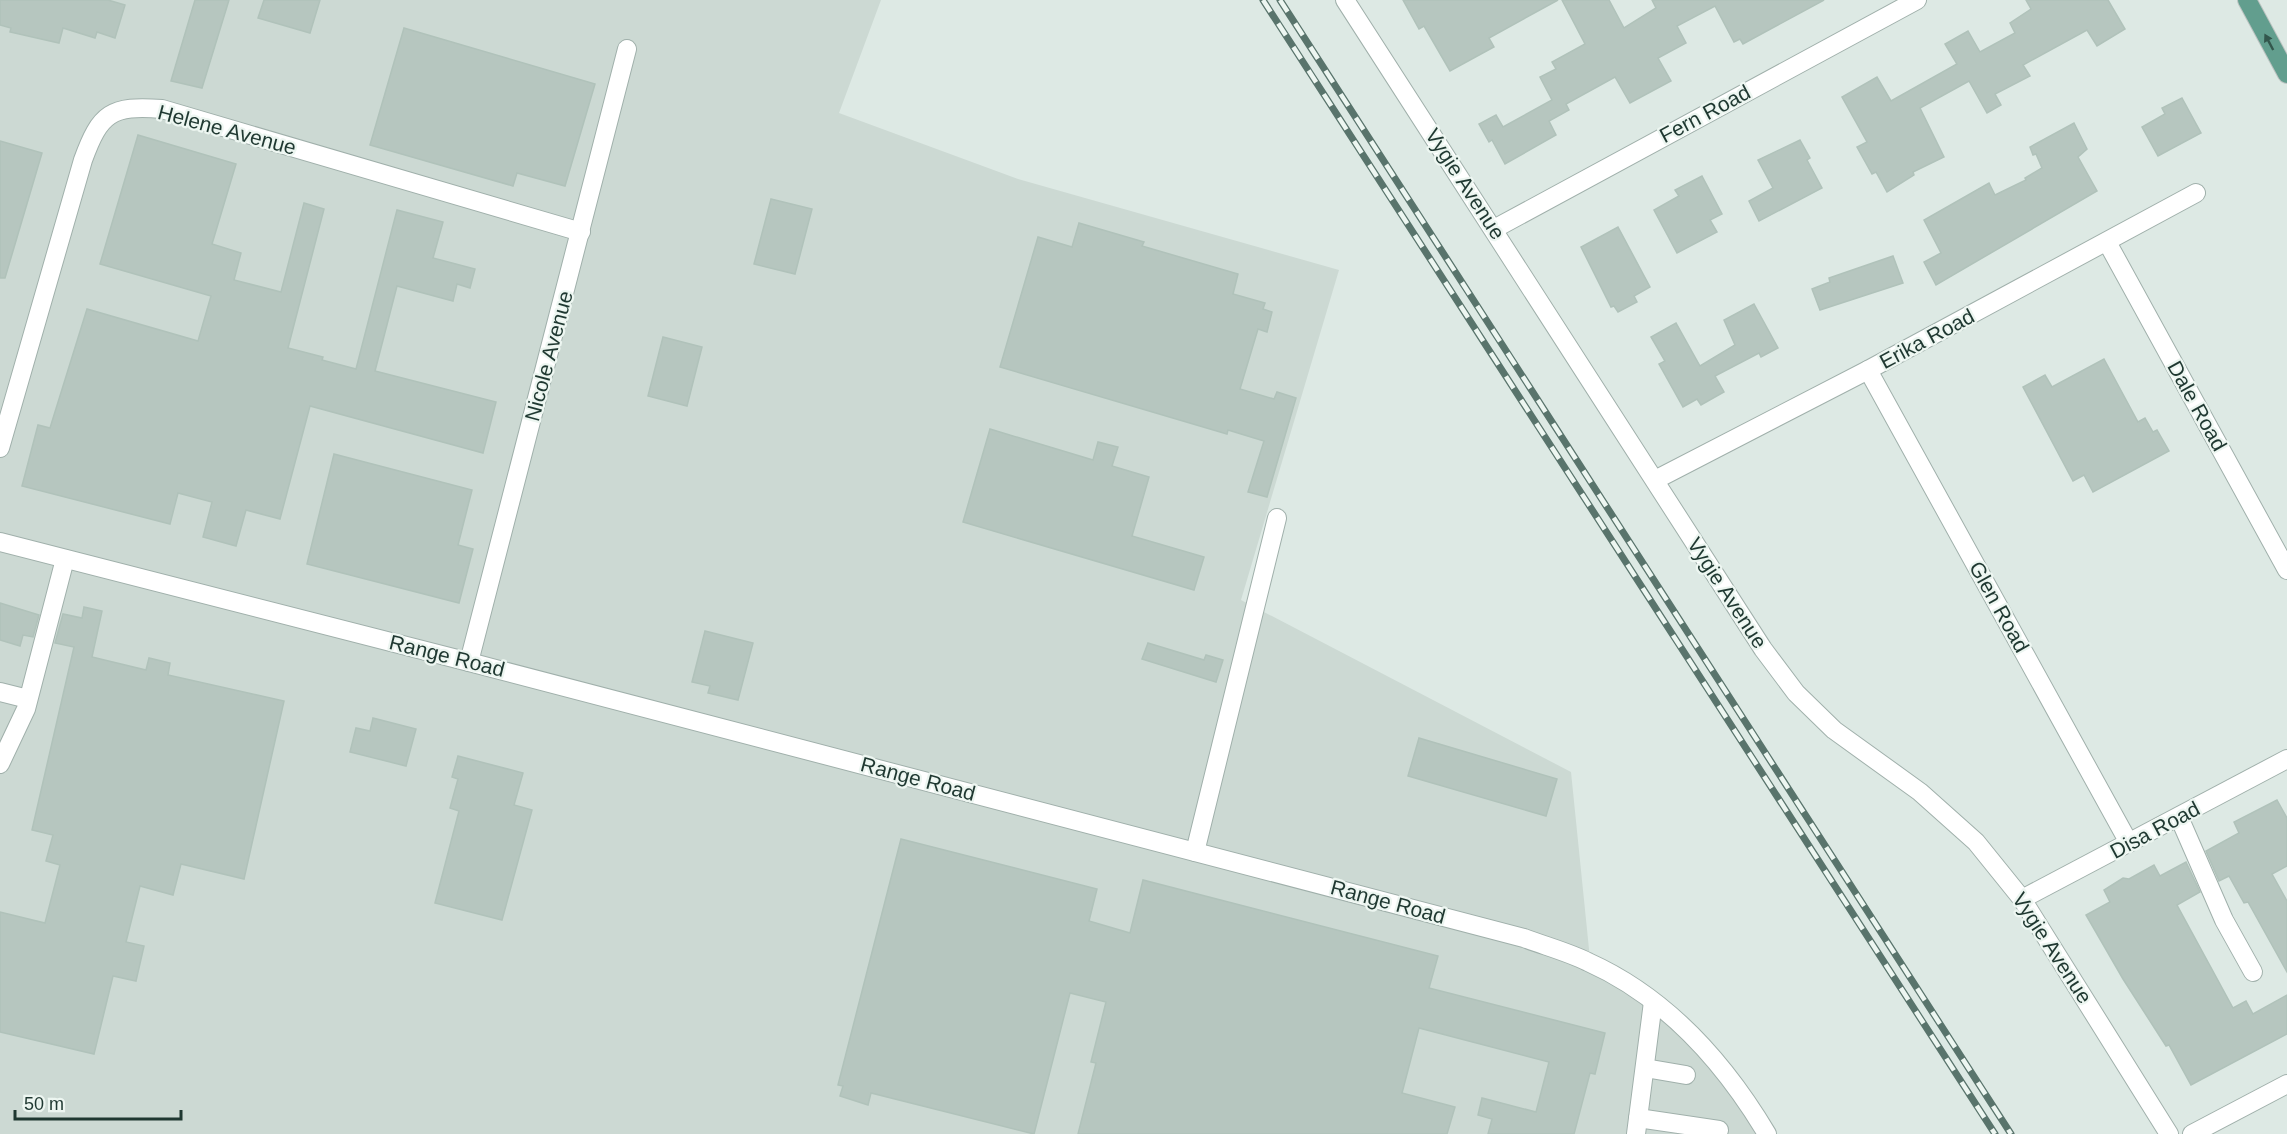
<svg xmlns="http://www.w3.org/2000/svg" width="2287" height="1134" viewBox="0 0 2287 1134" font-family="Arial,sans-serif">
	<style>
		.built { fill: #ccd9d3 }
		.building { fill: #b6c6bf; stroke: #b0c2ba; stroke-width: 1.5 }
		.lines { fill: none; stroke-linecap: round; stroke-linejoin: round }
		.minor-casing { stroke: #a0b0ab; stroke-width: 20 }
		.major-casing { stroke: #bcc3c1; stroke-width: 20 }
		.minor { stroke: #fff; stroke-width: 18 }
		.major { stroke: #629e8e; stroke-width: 18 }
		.rail-casing { stroke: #59746c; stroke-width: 7 }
		.rail { stroke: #edf6f1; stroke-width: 4.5; stroke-dasharray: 14; stroke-linecap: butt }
		.oneway { fill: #33574d }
		.labels { text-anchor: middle; stroke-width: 4.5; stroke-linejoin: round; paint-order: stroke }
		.street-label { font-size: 21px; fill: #1f3831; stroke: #edf6f1 }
	</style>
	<rect width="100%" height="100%" fill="#dde9e4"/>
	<path class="built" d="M 0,0 L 881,0 L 839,113 L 1018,179 L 1339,270 L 1241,600 L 1571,772 L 1590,959 L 1648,994 L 1770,1134 L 0,1134 Z"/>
	<g class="building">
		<path d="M 0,0 L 108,0 L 125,5 L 115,38 L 97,32 L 95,38 L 63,28 L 59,43 L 10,32 L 11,28 L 0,25 Z"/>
		<path d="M 195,0 L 229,0 L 202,88 L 171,81 Z"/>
		<path d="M 264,0 L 320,0 L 310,33 L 258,18 Z"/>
		<path d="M 1403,0 L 1558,0 L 1489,38 L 1494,47 L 1450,71 L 1424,26 L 1419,29 Z"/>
		<path d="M 1562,0 L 1609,0 L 1624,28 L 1656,8 L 1652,0 L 1824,0 L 1743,44 L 1740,39 L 1734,42 L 1715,6 L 1677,26 L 1686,43 L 1658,58 L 1671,81 L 1630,103 L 1615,77 L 1566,104 L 1569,110 L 1549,121 L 1556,135 L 1505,164 L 1492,140 L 1489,142 L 1479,124 L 1496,115 L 1503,127 L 1552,100 L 1540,77 L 1556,69 L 1552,62 L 1585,44 Z"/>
		<path d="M 2026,0 L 2108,0 L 2125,29 L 2097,46 L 2087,30 L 2023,65 L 2030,76 L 1995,94 L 2001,105 L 1987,113 L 1969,81 L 1920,108 L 1944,157 L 1913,172 L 1914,175 L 1887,192 L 1876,172 L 1872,174 L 1857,147 L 1867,142 L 1842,97 L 1877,77 L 1891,101 L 1957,64 L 1945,44 L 1968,31 L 1980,52 L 2015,33 L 2010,23 L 2031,9 Z"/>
		<path d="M 404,28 L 595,84 L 565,186 L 517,173 L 513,186 L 370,145 Z"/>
		<path d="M 2182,98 L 2201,133 L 2158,156 L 2142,127 L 2165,114 L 2162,108 Z"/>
		<path d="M 2074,123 L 2087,149 L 2078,157 L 2097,191 L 1936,285 L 1924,262 L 1941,253 L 1924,220 L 1989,183 L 1995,195 L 2026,180 L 2025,178 L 2042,168 L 2036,154 L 2033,155 L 2030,147 Z"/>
		<path d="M 138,135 L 236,164 L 212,244 L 241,253 L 234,280 L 281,292 L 304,203 L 324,209 L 288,348 L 323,357 L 322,360 L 356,369 L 397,210 L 443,222 L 433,258 L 475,269 L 470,288 L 457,284 L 453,301 L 397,286 L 375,371 L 496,402 L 483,453 L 310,406 L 280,519 L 246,510 L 236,546 L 203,537 L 212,502 L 178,493 L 170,524 L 22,486 L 38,425 L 50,428 L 87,309 L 198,341 L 211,296 L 100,264 Z"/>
		<path d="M 1800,140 L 1810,158 L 1807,160 L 1822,188 L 1759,221 L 1749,201 L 1773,188 L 1758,160 Z"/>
		<path d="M 0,141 L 42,153 L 5,278 L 0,278 Z"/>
		<path d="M 1702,176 L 1722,214 L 1710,220 L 1717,232 L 1677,253 L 1654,210 L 1679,196 L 1675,190 Z"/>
		<path d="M 771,199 L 812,209 L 795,274 L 754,264 Z"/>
		<path d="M 1079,223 L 1144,242 L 1142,246 L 1238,274 L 1233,294 L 1265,303 L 1263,309 L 1272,312 L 1267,332 L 1258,329 L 1240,389 L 1274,399 L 1277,392 L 1296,398 L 1267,497 L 1248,492 L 1264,441 L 1228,430 L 1227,434 L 1000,367 L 1038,237 L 1072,247 Z"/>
		<path d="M 1618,227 L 1650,287 L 1634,296 L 1637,302 L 1618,312 L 1614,306 L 1611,307 L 1581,247 Z"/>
		<path d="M 1893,256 L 1903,283 L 1820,310 L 1812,289 L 1830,282 L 1829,278 Z"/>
		<path d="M 1754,304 L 1778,348 L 1761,357 L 1759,353 L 1715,376 L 1724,392 L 1701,405 L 1697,399 L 1683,407 L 1659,364 L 1665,361 L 1651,337 L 1676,323 L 1700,366 L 1735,345 L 1724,320 Z"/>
		<path d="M 663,337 L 702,347 L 687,406 L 648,396 Z"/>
		<path d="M 2104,359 L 2138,422 L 2145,418 L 2153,432 L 2157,430 L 2169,451 L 2093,492 L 2084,475 L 2073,481 L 2023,387 L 2045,375 L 2052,387 Z"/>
		<path d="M 990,429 L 1093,460 L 1098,442 L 1118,447 L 1112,466 L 1149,477 L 1132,536 L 1204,557 L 1194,590 L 963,522 Z"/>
		<path d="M 334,454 L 472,490 L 458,545 L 473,549 L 459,603 L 307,564 Z"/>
		<path d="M 0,603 L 39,615 L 33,637 L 23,635 L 20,646 L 0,640 Z"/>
		<path d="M 84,607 L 102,611 L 92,657 L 146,670 L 149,658 L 170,663 L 168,675 L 284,701 L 244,879 L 181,864 L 173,895 L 140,886 L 126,942 L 144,946 L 136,981 L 113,976 L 94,1054 L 0,1032 L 0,912 L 45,923 L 60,865 L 46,861 L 53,835 L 32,830 L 74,647 L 55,643 L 63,614 L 82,618 Z"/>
		<path d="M 705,631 L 753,643 L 738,700 L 708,693 L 710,686 L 692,682 Z"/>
		<path d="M 1148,643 L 1204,660 L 1206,655 L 1223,660 L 1216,682 L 1142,659 Z"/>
		<path d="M 373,718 L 416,729 L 406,766 L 350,752 L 356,728 L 370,731 Z"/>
		<path d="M 1419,738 L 1557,779 L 1546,816 L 1408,776 Z"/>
		<path d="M 458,756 L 523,773 L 514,805 L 532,810 L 502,920 L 435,903 L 459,811 L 450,808 L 458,779 L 452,777 Z"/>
		<path d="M 2277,800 L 2287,818 L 2287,866 L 2272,874 L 2287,901 L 2287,972 L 2248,902 L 2244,903 L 2229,876 L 2219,881 L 2206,851 L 2239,833 L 2234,822 Z"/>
		<path d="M 901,839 L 1097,889 L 1089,921 L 1130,933 L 1143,880 L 1438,956 L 1429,988 L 1605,1033 L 1595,1074 L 1590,1073 L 1574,1134 L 1488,1134 L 1492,1119 L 1478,1115 L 1482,1098 L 1536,1112 L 1549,1062 L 1419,1028 L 1402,1093 L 1455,1107 L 1447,1134 L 1078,1134 L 1096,1063 L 1091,1062 L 1106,1002 L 1070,993 L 1034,1134 L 871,1093 L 868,1105 L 840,1096 L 843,1086 L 838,1085 Z"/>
		<path d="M 2186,862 L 2200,892 L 2177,905 L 2233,1008 L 2246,1001 L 2253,1014 L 2287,995 L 2287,1034 L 2191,1085 L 2169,1045 L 2166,1046 L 2123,979 L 2086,915 L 2110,902 L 2104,890 L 2123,878 L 2129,879 L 2154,865 L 2160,876 Z"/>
	</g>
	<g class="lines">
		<defs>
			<g id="minor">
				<path d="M 1345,0 L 1763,649 L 1796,693 L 1834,730 L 1920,792 L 1976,842 L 2022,899 L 2169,1134"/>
				<path d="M 1494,229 L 1917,0"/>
				<path d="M 2107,242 L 2287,570"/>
				<path d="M 1868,370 L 2129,843"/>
				<path d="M 0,448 L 83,160 C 100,113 111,105 162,109 L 581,232"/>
				<path d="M 1655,480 L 1868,370 L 2196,193"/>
				<path d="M 0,542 L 469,662 L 1524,938 C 1545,946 1568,952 1588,962 C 1666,997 1724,1062 1767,1134"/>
				<path d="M 469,662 L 627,49"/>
				<path d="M 0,692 L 28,699"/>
				<path d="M 0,764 L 26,709 L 65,559"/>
				<path d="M 2179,817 L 2224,920 L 2253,972"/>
				<path d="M 1195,852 L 1277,518"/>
				<path d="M 2022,899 L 2287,759"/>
				<path d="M 1645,1068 L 1686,1075"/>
				<path d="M 1638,1118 L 1719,1130"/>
				<path d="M 1636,1134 L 1653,1002"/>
				<path d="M 2192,1134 L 2287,1084"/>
			</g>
			<path id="major" d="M 2247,0 L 2287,74"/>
		</defs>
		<use href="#minor" class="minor-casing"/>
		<use href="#major" class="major-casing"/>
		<use href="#minor" class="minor"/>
		<use href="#major" class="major"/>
		<defs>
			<g id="rail">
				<path d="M 1263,0 L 1995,1134"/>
				<path d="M 1280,0 L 2011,1134"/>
			</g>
		</defs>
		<use href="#rail" class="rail-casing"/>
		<use href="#rail" class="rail"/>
	</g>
	<defs><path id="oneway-solid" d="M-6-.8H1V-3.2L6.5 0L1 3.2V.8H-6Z" transform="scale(1.5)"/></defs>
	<use class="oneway" href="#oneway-solid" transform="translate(2269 42) rotate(-118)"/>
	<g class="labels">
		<g class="street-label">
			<text transform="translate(1705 114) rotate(-28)" y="7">Fern Road</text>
			<text transform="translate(227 130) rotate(15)" y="7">Helene Avenue</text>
			<text transform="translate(1465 184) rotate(57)" y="7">Vygie Avenue</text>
			<text transform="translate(1927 339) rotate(-28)" y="7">Erika Road</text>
			<text transform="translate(549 356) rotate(-75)" y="7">Nicole Avenue</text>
			<text transform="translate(2197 406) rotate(61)" y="7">Dale Road</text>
			<text transform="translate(1727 593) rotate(57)" y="7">Vygie Avenue</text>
			<text transform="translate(1999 607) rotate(61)" y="7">Glen Road</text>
			<text transform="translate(447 656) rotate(14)" y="7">Range Road</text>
			<text transform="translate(918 779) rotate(15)" y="7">Range Road</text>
			<text transform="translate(2155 830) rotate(-28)" y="7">Disa Road</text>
			<text transform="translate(1388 902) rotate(15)" y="7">Range Road</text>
			<text transform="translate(2052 948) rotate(57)" y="7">Vygie Avenue</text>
		</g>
	</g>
	<path d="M15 1110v9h166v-9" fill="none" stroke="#1f3831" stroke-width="3"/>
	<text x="24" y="1110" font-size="18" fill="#1f3831" stroke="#edf6f1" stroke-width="4.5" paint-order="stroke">50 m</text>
</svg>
